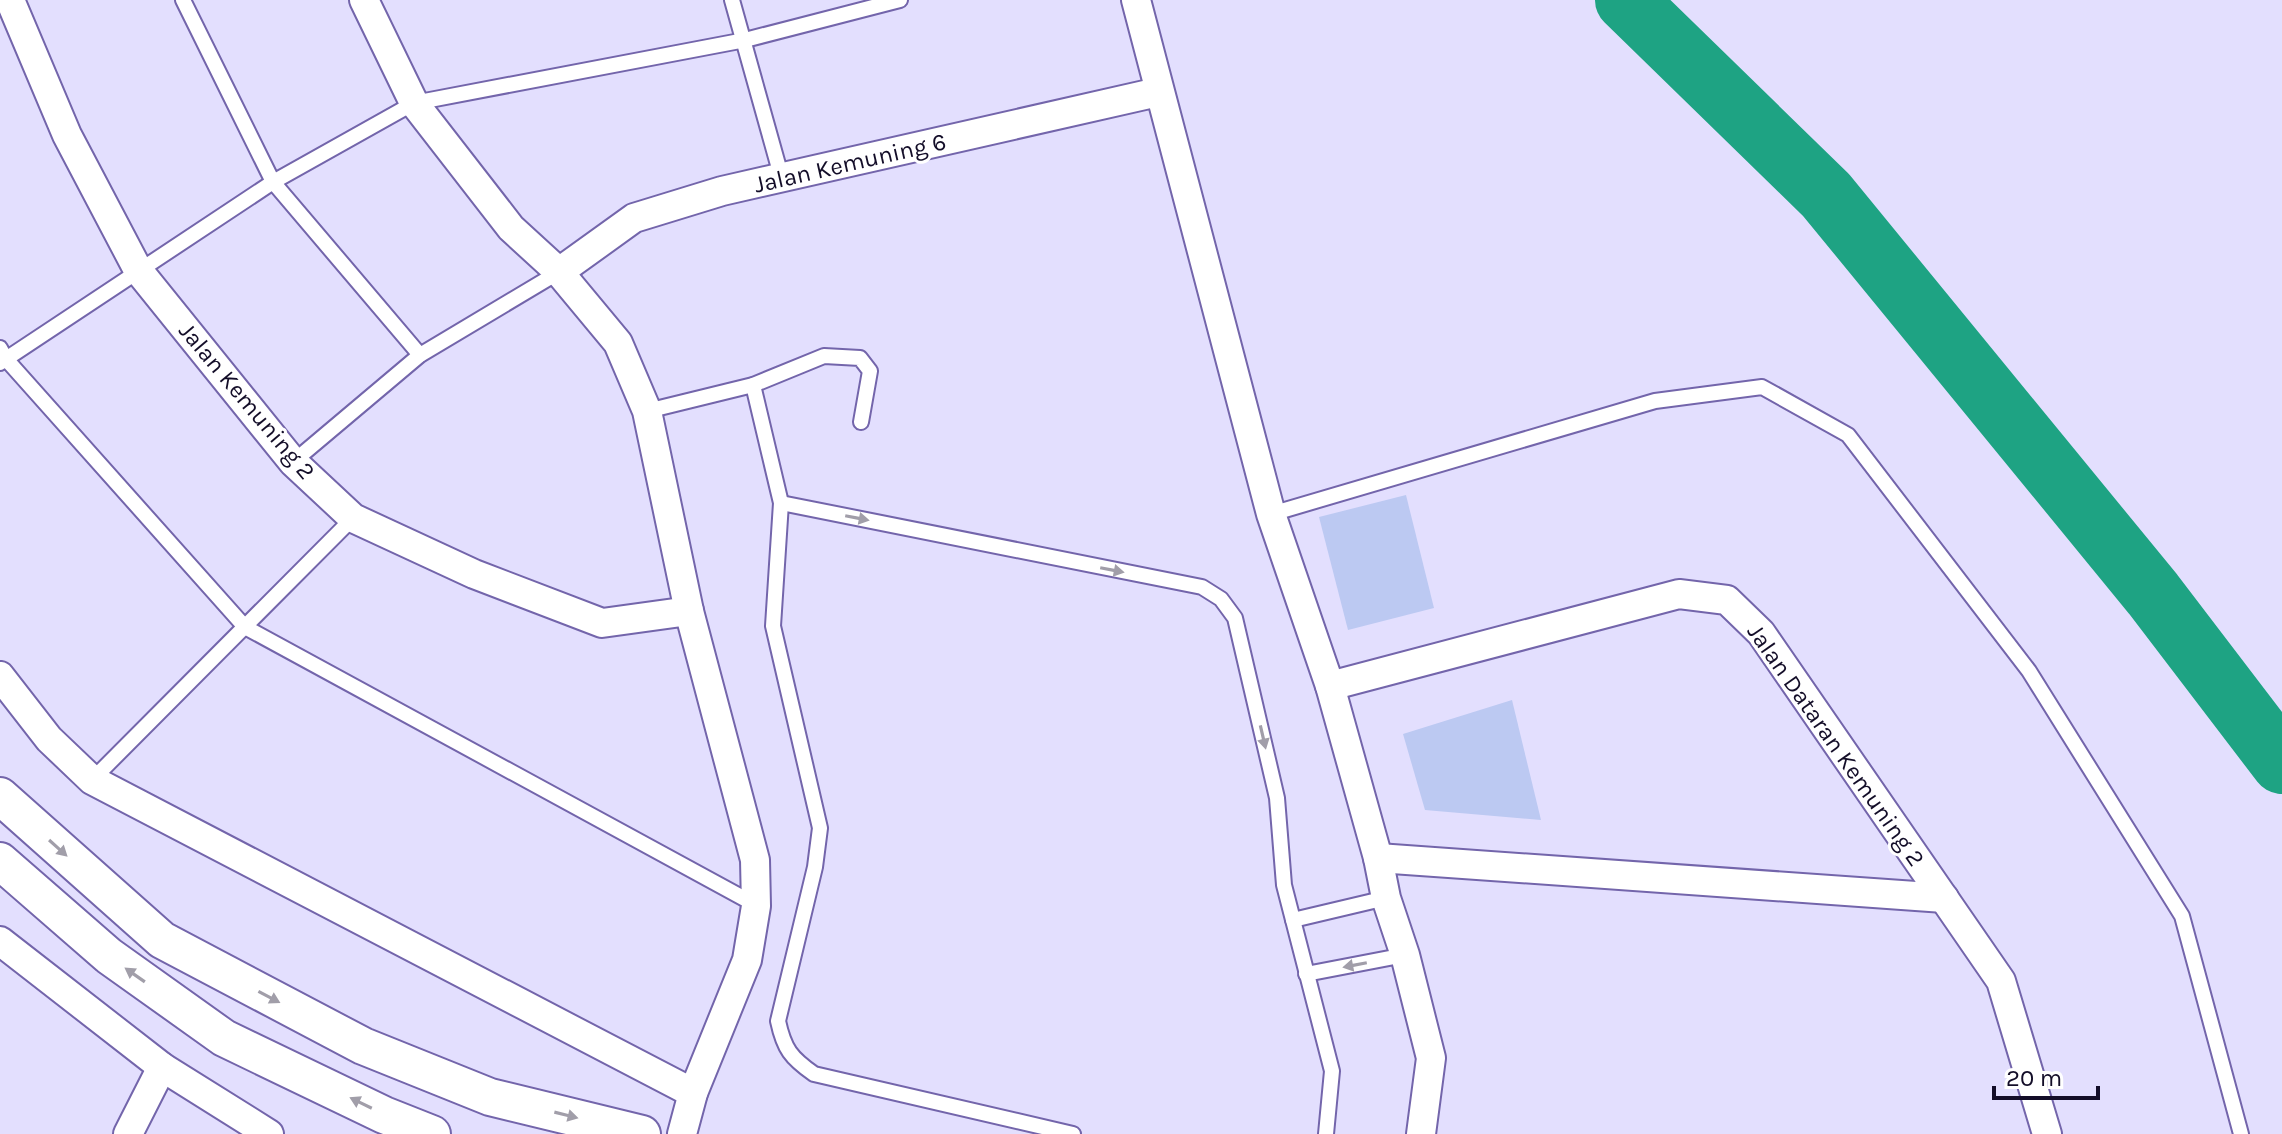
<svg xmlns="http://www.w3.org/2000/svg" width="2282" height="1134" viewBox="0 0 2282 1134" font-family="Karla,sans-serif">
	<style>
		.lines { fill: none; stroke-linecap: round; stroke-linejoin: round }
		.river { stroke: #1ea383; stroke-width: 62 }
		.building { fill: #bcc9f2 }
		.service-casing { stroke: #7365ab; stroke-width: 18 }
		.minor-casing { stroke: #7365ab; stroke-width: 32 }
		.tertiary-casing { stroke: #7365ab; stroke-width: 40 }
		.service { stroke: #fff; stroke-width: 14 }
		.minor { stroke: #fff; stroke-width: 28 }
		.tertiary { stroke: #fff; stroke-width: 36 }
		.oneway { fill: #a19ea9 }
		.labels { text-anchor: middle; stroke-width: 6; stroke-linejoin: round; paint-order: stroke }
		.street-label { font-size: 24px; fill: #130d28; stroke: #fff }
	</style>
	<rect width="100%" height="100%" fill="#e3dffe"/>
	<g class="lines">
		<path class="river" d="M 1626,0 L 1826,195 L 2153,594 L 2282,763"/>
	</g>
	<g class="building">
		<path d="M 1406,495 L 1434,608 L 1348,630 L 1319,517 Z"/>
		<path d="M 1512,700 L 1541,820 L 1425,810 L 1403,734 Z"/>
	</g>
	<g class="lines">
		<defs>
			<g id="service">
				<path d="M 183,0 L 273,182 L 420,355"/>
				<path d="M 732,0 L 782,179"/>
				<path d="M 0,348 L 6,359 L 245,627 L 756,905"/>
				<path d="M 0,363 L 273,182 L 414,103 L 745,40 L 900,0"/>
				<path d="M 753,385 L 781,503 L 773,626 L 820,828 L 815,867 L 778,1021 C 784,1049 791,1058 814,1074 L 1073,1134"/>
				<path d="M 647,411 L 753,385 L 824,356 L 860,358 L 870,371 L 861,422"/>
				<path d="M 293,462 L 420,355 L 559,272"/>
				<path d="M 781,503 L 1202,587 L 1221,599 L 1235,618 L 1277,798 L 1284,885 L 1332,1071 L 1326,1134"/>
				<path d="M 1271,514 L 1655,401 L 1762,387 L 1848,435 L 2029,671 L 2182,916 L 2241,1134"/>
				<path d="M 92,780 L 353,518"/>
				<path d="M 1293,920 L 1386,898"/>
				<path d="M 1306,974 L 1405,955"/>
			</g>
			<g id="minor">
				<path d="M 10,0 L 67,135 L 138,270 L 293,462 L 353,518 L 474,574 L 602,623 L 689,611"/>
				<path d="M 364,0 L 414,103 L 511,228 L 559,272 L 618,343 L 647,411 L 689,611 L 755,860 L 756,906 L 747,960 L 693,1093 L 682,1134"/>
				<path d="M 1136,0 L 1271,514 L 1330,686 L 1378,858 L 1386,898 L 1405,955 L 1431,1058 L 1421,1134"/>
				<path d="M 559,272 L 634,218 L 722,191 L 1158,92"/>
				<path d="M 0,676 L 49,739 L 92,780 L 693,1093"/>
				<path d="M 1330,686 L 1679,594 L 1727,600 L 1761,633 L 2001,981 L 2047,1134"/>
				<path d="M 1378,858 L 1944,898"/>
				<path d="M 0,941 L 162,1067 L 269,1134"/>
				<path d="M 128,1134 L 162,1067"/>
			</g>
			<g id="tertiary">
				<path d="M 0,796 L 162,940 L 363,1046 L 490,1097 L 642,1134"/>
				<path d="M 0,861 L 109,956 L 224,1038 L 384,1115 L 432,1134"/>
			</g>
		</defs>
		<use href="#service" class="service-casing"/>
		<use href="#minor" class="minor-casing"/>
		<use href="#tertiary" class="tertiary-casing"/>
		<use href="#service" class="service"/>
		<use href="#minor" class="minor"/>
		<use href="#tertiary" class="tertiary"/>
	</g>
	<defs><path id="oneway-solid" d="M-6-.8H1V-3.2L6.5 0L1 3.2V.8H-6Z" transform="scale(2)"/></defs>
	<g class="oneway">
		<use href="#oneway-solid" transform="translate(857 518) rotate(11)"/>
		<use href="#oneway-solid" transform="translate(1112 570) rotate(11)"/>
		<use href="#oneway-solid" transform="translate(1263 737) rotate(77)"/>
		<use href="#oneway-solid" transform="translate(58 848) rotate(42)"/>
		<use href="#oneway-solid" transform="translate(1355 965) rotate(169)"/>
		<use href="#oneway-solid" transform="translate(135 975) rotate(-145)"/>
		<use href="#oneway-solid" transform="translate(269 997) rotate(28)"/>
		<use href="#oneway-solid" transform="translate(361 1103) rotate(-154)"/>
		<use href="#oneway-solid" transform="translate(566 1115) rotate(14)"/>
	</g>
	<g class="labels">
		<g class="street-label">
			<text transform="translate(850 163) rotate(-13)" y="8">Jalan Kemuning 6</text>
			<text transform="translate(247 401) rotate(50)" y="8">Jalan Kemuning 2</text>
			<text transform="translate(1836 745) rotate(55)" y="8">Jalan Dataran Kemuning 2</text>
		</g>
	</g>
	<path d="M1994 1086v12h104v-12" fill="none" stroke="#130d28" stroke-width="4"/>
	<text x="2006" y="1086" font-size="24" fill="#130d28" stroke="#ffffff" stroke-width="6" paint-order="stroke">20 m</text>
</svg>
